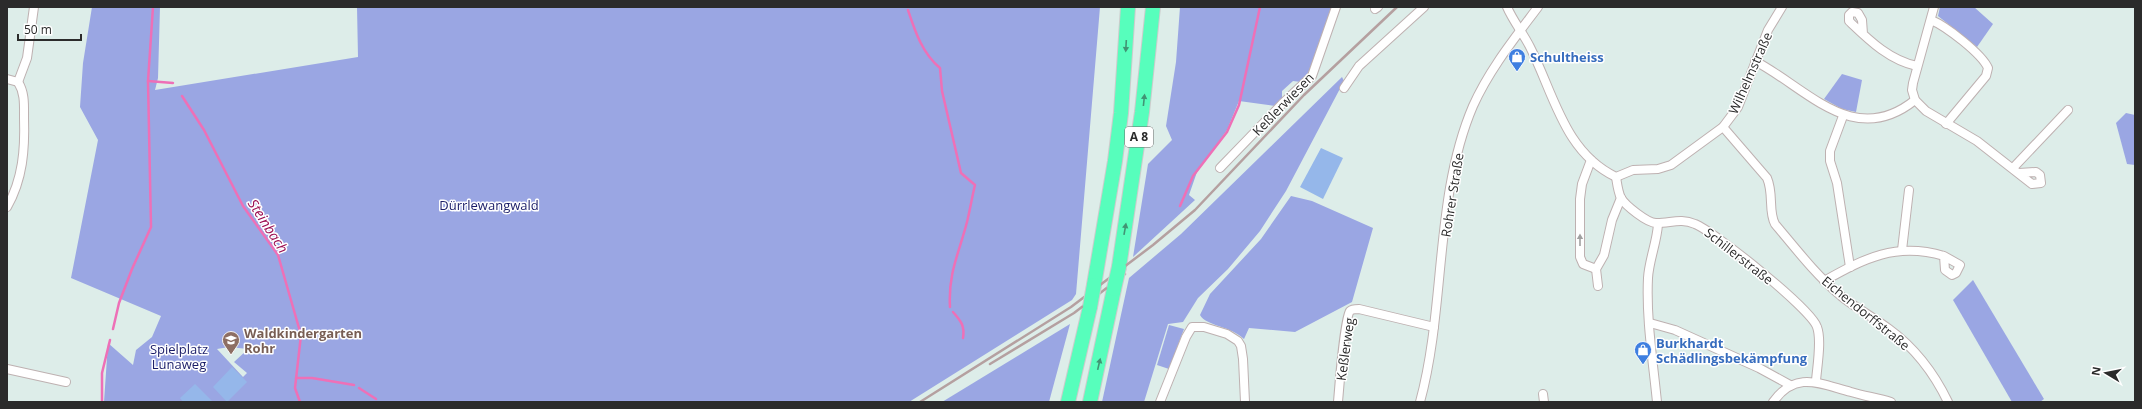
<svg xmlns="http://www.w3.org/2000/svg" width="2142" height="409" viewBox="0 0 2142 409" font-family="'Open Sans',sans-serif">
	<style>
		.green { fill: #9aa6e3; fill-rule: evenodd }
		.pitch { fill: #95b7ea }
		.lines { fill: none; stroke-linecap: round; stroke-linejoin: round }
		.stream { stroke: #ee70b7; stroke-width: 2.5 }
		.minor-casing { stroke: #beb1b1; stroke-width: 10 }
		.motorway-casing { stroke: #ccc; stroke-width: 16 }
		.minor { stroke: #fff; stroke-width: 8 }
		.motorway { stroke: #57febc; stroke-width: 14 }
		.rail { stroke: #b5a0a0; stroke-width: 2.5 }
		.motorway-bridge-casing { stroke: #ccc; stroke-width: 16; stroke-linecap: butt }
		.motorway-bridge { stroke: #57febc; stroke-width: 14 }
		.oneway { fill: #419474 }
		.oneway2 { fill: #a0a0a0 }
		.labels { text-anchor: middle; stroke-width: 3; stroke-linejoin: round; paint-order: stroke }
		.shield { fill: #fff; stroke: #6b6b6b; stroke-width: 1 }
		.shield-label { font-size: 12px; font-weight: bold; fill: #2b2b2b }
		.shop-label { font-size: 13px; font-weight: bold; fill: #366cbe; stroke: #fff; text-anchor: start }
		.street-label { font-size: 13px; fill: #2b2b2b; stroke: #fff }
		.park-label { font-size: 13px; fill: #1a1d68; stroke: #fff }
		.education-label { font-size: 13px; font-weight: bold; fill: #785e54; stroke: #fff; text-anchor: start }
		.water-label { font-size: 14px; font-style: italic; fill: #9c0e52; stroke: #fff }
	</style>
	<rect width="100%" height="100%" fill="#ddede9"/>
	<g class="green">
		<path d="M 92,7 L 160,7 L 158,78 L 155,90 L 358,57 L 357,7 L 1100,7 L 1076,294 L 1072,300 L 909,402 L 104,402 L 108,343 L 133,365 L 136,350 L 152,337 L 161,316 L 71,278 L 98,140 L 80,107 L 83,63 ZM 229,347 L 248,349 L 234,362 L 247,373 L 243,377 L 217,349 Z"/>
		<path d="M 1180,7 L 1332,7 L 1312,67 L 1301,82 L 1293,81 L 1282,91 L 1282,100 L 1275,106 L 1239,101 L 1227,130 L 1197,172 L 1189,195 L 1195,200 L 1133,257 L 1148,164 L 1172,140 L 1166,126 L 1176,62 Z"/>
		<path d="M 1940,7 L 1974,7 L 1993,24 L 1977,47 L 1938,16 Z"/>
		<path d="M 1842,74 L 1862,80 L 1856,112 L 1842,109 L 1824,99 Z"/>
		<path d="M 1342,77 L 1344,81 L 1286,191 L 1260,231 L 1228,269 L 1198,298 L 1183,322 L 1168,324 L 1144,402 L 1102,402 L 1129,278 L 1181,234 Z"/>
		<path d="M 2126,113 L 2135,115 L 2135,165 L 2127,164 L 2116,123 Z"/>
		<path d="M 1291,196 L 1312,201 L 1373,228 L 1352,302 L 1295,332 L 1249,328 L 1244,339 C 1231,326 1206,326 1200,315 L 1210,294 L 1261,239 Z"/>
		<path d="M 1973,280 L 2044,399 L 2040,402 L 2012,402 L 1953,300 Z"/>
		<path d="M 1070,324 L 1049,402 L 942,402 Z"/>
		<path d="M 1169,325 L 1184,329 L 1169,369 L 1157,365 Z"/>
	</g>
	<g class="pitch">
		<path d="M 1321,148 L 1343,158 L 1323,199 L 1300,187 Z"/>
		<path d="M 232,367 L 247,382 L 227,402 L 213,387 Z"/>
		<path d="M 195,384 L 213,402 L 183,402 L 180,398 Z"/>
	</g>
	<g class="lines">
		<g class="stream">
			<path d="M 908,10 C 915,31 922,53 940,68 L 942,91 L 961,173 L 975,185 C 972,197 970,210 967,222 C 959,253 948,273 950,307"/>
			<path d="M 148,81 L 173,83"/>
			<path d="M 182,96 L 204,130 L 243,206 L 278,255 L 301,335 L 295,388 L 300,402"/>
			<path d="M 1180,206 L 1193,176 L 1227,132 L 1239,105 L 1260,7"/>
			<path d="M 953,312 C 961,321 965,326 963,338"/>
			<path d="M 113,329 L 119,303 L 132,269 L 151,227 L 148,81 L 153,7"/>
			<path d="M 296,378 L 312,378 L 354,385"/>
			<path d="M 359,388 L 376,399"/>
			<path d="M 102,402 L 102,373 L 110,340"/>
		</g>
		<defs>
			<g id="minor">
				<path d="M 1507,7 C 1513,21 1523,33 1530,47 C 1554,94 1564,152 1616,177 L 1633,170 L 1658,169 L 1671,165 L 1723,127 L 1738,107 L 1768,30 L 1782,7"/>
				<path d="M 1934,7 L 1913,83 L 1912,90 L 1915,100 L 1926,111 L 1977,141 L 2032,184 L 2041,183 L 2040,175 L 2036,172 L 2019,173"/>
				<path d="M 1375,9 L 1378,7"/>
				<path d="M 1931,20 C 1946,26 1982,54 1988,68 L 1986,76 L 1946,124"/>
				<path d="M 1863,34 L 1862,20 L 1858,13 L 1852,12 L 1849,15 L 1849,21 C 1869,40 1889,60 1917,66"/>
				<path d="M 1755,61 C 1808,89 1854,149 1915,100"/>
				<path d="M 7,79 L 18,82"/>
				<path d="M 18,82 L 27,58 L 34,7"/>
				<path d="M 1344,88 L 1359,66 L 1424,7"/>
				<path d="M 1843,116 L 1830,151 L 1830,161 L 1837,183 L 1850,267"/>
				<path d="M 1723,127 L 1767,178 C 1774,194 1768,211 1775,224 C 1796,249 1816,275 1841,296 C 1856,308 1873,317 1889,329 C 1915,348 1934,373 1948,402"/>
				<path d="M 1591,160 L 1582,184 L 1580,199 L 1580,257 L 1583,264 L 1596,269"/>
				<path d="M 1220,168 L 1282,104 L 1312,76 L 1336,7"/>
				<path d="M 2013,168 L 2068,110"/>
				<path d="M 1616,177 C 1617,183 1618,192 1621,198 C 1625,205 1648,224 1657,223 C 1671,223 1681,218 1695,224 C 1715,232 1811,309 1817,327 C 1822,340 1817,367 1816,381"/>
				<path d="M 7,207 C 23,179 25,149 24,118 C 24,105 25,93 18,82"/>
				<path d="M 1902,250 L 1909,190"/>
				<path d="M 1824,281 C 1865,258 1896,242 1944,256 L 1945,270 L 1952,275 L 1956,273 L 1960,265 L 1944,256"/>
				<path d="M 1598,286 L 1596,269 L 1604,255 L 1612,220 L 1621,198"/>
				<path d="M 1650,323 L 1675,330 L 1759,368 L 1790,385"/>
				<path d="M 7,369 L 66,382"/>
				<path d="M 1543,394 L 1544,402"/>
				<path d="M 1160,402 L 1186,337 L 1192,327 L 1204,327 L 1227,334 L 1238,341 L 1241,346 L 1243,359 L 1245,402"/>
				<path d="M 1338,402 C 1339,389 1345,317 1350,311 C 1352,309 1356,309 1359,309 L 1434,327"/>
				<path d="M 1420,402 C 1446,307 1434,197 1473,106 C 1489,70 1514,39 1538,7"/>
				<path d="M 1657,402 C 1653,361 1646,319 1648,278 C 1649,260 1657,242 1658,224"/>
				<path d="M 1773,402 C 1796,370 1820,384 1851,392 C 1864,396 1878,398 1891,402"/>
			</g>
			<g id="motorway">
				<path d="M 1119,267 L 1142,112 L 1153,7"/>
				<path d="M 1094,285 L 1115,161 L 1121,113 L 1128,7"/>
				<path d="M 1068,402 L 1090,307"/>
				<path d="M 1090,402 L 1114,289"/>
			</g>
		</defs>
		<use href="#minor" class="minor-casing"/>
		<use href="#motorway" class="motorway-casing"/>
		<use href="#minor" class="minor"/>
		<use href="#motorway" class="motorway"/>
		<g class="rail">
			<path d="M 990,364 L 1074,313 L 1125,274"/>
			<path d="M 920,402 L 1071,307 L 1153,245 L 1195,210 L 1304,95 L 1397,7"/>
		</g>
		<defs>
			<g id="motorway-bridge">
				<path d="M 1114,289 L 1119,267"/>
				<path d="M 1090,307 L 1094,285"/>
			</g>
		</defs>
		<use href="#motorway-bridge" class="motorway-bridge-casing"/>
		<use href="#motorway-bridge" class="motorway-bridge"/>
	</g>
	<defs><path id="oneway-solid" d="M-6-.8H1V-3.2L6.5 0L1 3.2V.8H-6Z"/></defs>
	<g class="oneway">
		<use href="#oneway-solid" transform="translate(1126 46) rotate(93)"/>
		<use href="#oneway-solid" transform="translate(1144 100) rotate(-84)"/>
		<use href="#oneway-solid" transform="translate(1125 229) rotate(-80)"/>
		<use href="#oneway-solid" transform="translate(1099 364) rotate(-77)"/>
	</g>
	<use class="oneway2" href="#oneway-solid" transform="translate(1580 240) rotate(-90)"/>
	<defs>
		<symbol id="shop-pin" viewBox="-11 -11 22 30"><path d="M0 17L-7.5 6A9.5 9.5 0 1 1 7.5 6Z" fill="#3f7fe0" stroke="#fff"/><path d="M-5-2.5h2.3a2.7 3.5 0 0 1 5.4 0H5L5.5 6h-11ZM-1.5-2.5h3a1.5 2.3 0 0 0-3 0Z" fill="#fff"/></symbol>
		<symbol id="school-pin" viewBox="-11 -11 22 30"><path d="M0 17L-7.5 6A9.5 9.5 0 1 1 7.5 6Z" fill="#8d6e63" stroke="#fff"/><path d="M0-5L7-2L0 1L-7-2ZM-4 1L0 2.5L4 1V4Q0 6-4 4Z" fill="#fff"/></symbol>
	</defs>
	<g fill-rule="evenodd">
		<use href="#shop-pin" x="1507" y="47" width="20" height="27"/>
		<use href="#school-pin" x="221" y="330" width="20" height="27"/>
		<use href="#shop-pin" x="1633" y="340" width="20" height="27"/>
	</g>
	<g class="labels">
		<rect class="shield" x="1125" y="127" width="28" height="20" rx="3"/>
		<g class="shield-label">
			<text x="1139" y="141">A 8</text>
		</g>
		<g class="shop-label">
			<text x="1530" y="62">Schultheiss</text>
			<text x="1656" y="348">Burkhardt<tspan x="1656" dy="15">Schädlingsbekämpfung</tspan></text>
		</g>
		<g class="street-label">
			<text transform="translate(1750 73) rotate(-66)" y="5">Wilhelmstraße</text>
			<text transform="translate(1283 104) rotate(-46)" y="5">Keßlerwiesen</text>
			<text transform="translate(1452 195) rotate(-81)" y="5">Rohrer Straße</text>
			<text transform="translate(1739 256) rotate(38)" y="5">Schillerstraße</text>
			<text transform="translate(1866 313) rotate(39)" y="5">Eichendorffstraße</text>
			<text transform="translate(1345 349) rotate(-82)" y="5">Keßlerweg</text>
		</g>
		<g class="park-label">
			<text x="489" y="210">Dürrlewangwald</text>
			<text x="179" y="354">Spielplatz<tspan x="179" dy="15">Lunaweg</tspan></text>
		</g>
		<g class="education-label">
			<text x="244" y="338">Waldkindergarten<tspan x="244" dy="15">Rohr</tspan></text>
		</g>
		<g class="water-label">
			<text transform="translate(268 226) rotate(57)" y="5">Steinbach</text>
		</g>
	</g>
	<rect width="2142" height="409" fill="none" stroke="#2b2b2b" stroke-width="16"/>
	<g transform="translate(2106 373) rotate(280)" stroke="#ffffff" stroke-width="3" paint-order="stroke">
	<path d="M0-3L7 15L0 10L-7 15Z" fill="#2b2b2b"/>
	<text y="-6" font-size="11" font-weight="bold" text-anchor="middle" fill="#2b2b2b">N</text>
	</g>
	<path d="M18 34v6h63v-6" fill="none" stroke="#2b2b2b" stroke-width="2"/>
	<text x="24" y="34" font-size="12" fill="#2b2b2b" stroke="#ffffff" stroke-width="3" paint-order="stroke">50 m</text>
</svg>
